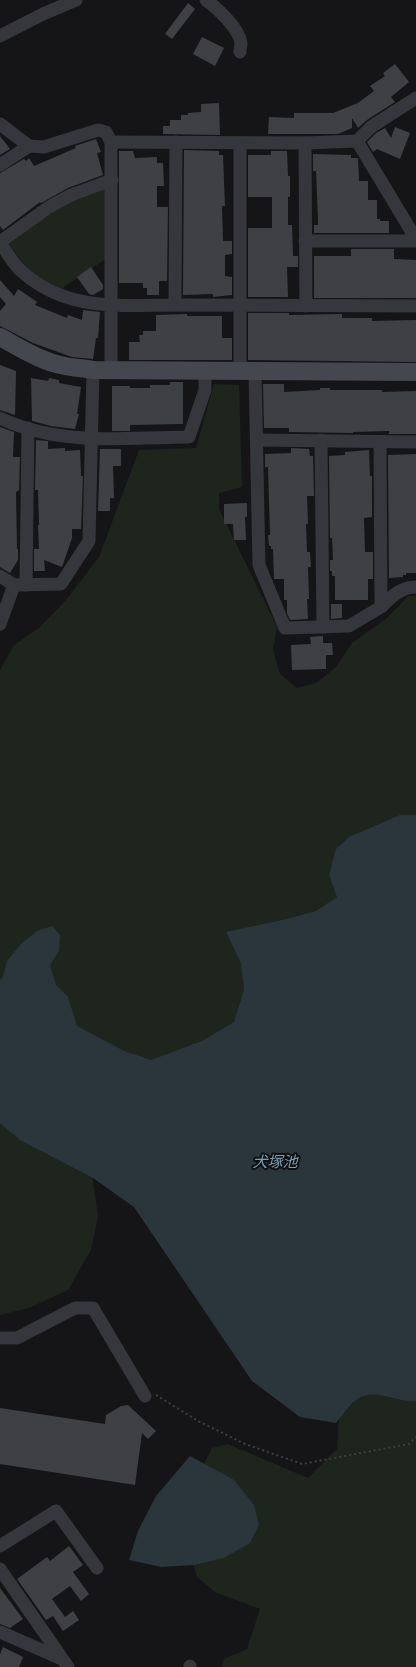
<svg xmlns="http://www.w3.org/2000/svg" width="416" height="1667" viewBox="0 0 416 1667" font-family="'Exo 2','Noto Sans JP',sans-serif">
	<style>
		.green { fill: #1d251d }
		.water { fill: #2a363c }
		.building { fill: #3f4044 }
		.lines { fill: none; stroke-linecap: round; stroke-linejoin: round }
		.path { stroke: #3c3f43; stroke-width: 2; stroke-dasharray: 2 3; stroke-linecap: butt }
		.street { stroke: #36373c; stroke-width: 13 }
		.secondary { stroke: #44474d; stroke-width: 18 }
		.labels { text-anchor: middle; stroke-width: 4; stroke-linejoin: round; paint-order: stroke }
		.water-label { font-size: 15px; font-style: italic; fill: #7ba0b6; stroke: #101012 }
	</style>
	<rect width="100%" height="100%" fill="#151517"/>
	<g class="green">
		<path d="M 106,186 L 107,258 L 61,289 L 29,272 L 8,242 L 67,203 Z"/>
		<path d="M 214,384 L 239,385 L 242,487 L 219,493 L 219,509 L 277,627 L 273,650 L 280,674 L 297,688 L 316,683 L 335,668 L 352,643 L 387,618 L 408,596 L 416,596 L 416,1667 L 222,1667 L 224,1659 L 247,1649 L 260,1609 L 215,1592 L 197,1577 L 189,1549 L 198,1477 L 212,1448 L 228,1444 L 308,1478 L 337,1449 L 342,1359 L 260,1035 L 151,1087 L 0,1011 L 0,670 L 14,645 L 40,627 L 66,600 L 99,557 L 139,450 L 196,448 Z"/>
		<path d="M 0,1076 L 88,1147 L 98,1216 L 91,1250 L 68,1290 L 29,1308 L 0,1315 Z"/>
	</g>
	<g class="water">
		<path d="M 400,815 L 416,815 L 416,1401 C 396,1403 378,1388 359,1398 C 352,1401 341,1417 336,1423 L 300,1417 L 252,1381 L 134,1207 L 93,1178 L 20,1140 L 0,1123 L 0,980 L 3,977 L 7,961 L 22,943 L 37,931 L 52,926 L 60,935 L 59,951 L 50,965 L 56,985 L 68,997 L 77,1026 L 124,1051 L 151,1060 L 202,1041 L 234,1022 L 244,990 L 241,963 L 226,932 L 287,919 L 316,911 L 337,897 L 329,875 L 336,849 L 349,837 Z"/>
		<path d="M 190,1456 L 234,1480 L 254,1505 L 259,1525 L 250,1543 L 224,1558 L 194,1565 L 161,1567 L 129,1560 L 138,1531 L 156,1496 Z"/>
	</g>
	<g class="building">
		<path d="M 188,3 L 195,9 L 172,39 L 165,34 Z"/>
		<path d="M 202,37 L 224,48 L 215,66 L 193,54 Z"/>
		<path d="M 395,64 L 409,82 L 391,97 L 395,102 L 367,120 L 358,128 L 352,118 L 352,128 L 338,134 L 268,134 L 269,117 L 294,118 L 294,113 L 333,113 L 358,103 L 374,91 L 370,86 L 385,76 L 383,73 Z"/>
		<path d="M 219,103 L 220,135 L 163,134 L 163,126 L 170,126 L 170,120 L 181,120 L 181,115 L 188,115 L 188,113 L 201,112 L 201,104 Z"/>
		<path d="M 395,127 L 410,133 L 400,159 L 377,149 L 373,152 L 367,142 L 376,133 L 385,128 L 391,138 Z"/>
		<path d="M 0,136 L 10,149 L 0,155 Z"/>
		<path d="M 96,139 L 101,152 L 97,153 L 103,175 L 68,188 L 41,203 L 40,202 L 3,230 L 0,226 L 0,173 L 24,159 L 26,161 L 29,158 L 34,166 L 76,148 L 75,146 Z"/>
		<path d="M 184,150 L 219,151 L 219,155 L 223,155 L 225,206 L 222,206 L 223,241 L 232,241 L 232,254 L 225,255 L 225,276 L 232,277 L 232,295 L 213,297 L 213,294 L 183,295 Z"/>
		<path d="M 119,151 L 133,151 L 135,158 L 157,157 L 157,163 L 163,163 L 164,186 L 157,186 L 157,207 L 168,207 L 167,281 L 159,281 L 159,295 L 147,295 L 147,288 L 143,288 L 143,283 L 119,283 Z"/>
		<path d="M 271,151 L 287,151 L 288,176 L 290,176 L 290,197 L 288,197 L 288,225 L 292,225 L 293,256 L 298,256 L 298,267 L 287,267 L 288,297 L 248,297 L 248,228 L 272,228 L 272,197 L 248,197 L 248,155 L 271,155 Z"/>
		<path d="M 313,154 L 351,155 L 351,158 L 358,158 L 359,181 L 368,181 L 368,200 L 377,200 L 377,219 L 380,219 L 380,221 L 389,221 L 389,233 L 314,233 L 314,225 L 318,225 L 318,219 L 316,171 L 313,171 Z"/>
		<path d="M 351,249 L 394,249 L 394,259 L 416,260 L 416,298 L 314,298 L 314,256 L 351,256 Z"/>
		<path d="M 91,267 L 103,285 L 103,289 L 93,295 L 89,294 L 77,277 Z"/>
		<path d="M 0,280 L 14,296 L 18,289 L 37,302 L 35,305 L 67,318 L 68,315 L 82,320 L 83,310 L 100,312 L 98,338 L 96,338 L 93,359 L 72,357 L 33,343 L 0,326 L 0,311 L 6,304 L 0,297 Z"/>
		<path d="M 248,313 L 289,313 L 289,315 L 342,314 L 342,318 L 372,318 L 372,321 L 416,320 L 416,362 L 248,360 Z"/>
		<path d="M 187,314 L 187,316 L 222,316 L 222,338 L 232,338 L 232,360 L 129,360 L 129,342 L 140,342 L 139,335 L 143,335 L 143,331 L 156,331 L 156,315 Z"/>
		<path d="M 0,365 L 16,371 L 15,415 L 0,410 Z"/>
		<path d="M 31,378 L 48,381 L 49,378 L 59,380 L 59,383 L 81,387 L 77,414 L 79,414 L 75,429 L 51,426 L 32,421 Z"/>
		<path d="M 170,382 L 183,382 L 183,424 L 130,425 L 130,431 L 112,431 L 112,386 L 130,386 L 130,388 L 150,388 L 150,385 L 170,385 Z"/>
		<path d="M 263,384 L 284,384 L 284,392 L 320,390 L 320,388 L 330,388 L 330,390 L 382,390 L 382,392 L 416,391 L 416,434 L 389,434 L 389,431 L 353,432 L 353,433 L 289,432 L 289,428 L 264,428 Z"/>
		<path d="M 0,427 L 14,432 L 13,457 L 20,457 L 19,490 L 16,492 L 17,549 L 18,549 L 18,560 L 10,573 L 0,567 Z"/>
		<path d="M 36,440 L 48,441 L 48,449 L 65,448 L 65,451 L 80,450 L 81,474 L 81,476 L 83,476 L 81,529 L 72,529 L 72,538 L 62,567 L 44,560 L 45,571 L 34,571 L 34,549 L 39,549 L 38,525 L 39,525 L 38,490 L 35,490 Z"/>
		<path d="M 291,448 L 309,449 L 310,456 L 313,456 L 314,496 L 307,496 L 308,524 L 306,524 L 307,552 L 310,552 L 311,567 L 308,567 L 309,599 L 307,599 L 308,619 L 290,620 L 287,613 L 287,600 L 284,600 L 284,579 L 274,579 L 273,549 L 271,549 L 271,546 L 269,546 L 268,535 L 270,535 L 268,467 L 265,467 L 265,454 L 291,453 Z"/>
		<path d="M 100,449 L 121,449 L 121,466 L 113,466 L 114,498 L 110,498 L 110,511 L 98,511 Z"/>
		<path d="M 369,450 L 370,476 L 372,476 L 372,517 L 364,518 L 365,552 L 373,552 L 373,579 L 368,579 L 368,600 L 335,600 L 335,576 L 332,576 L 332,571 L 330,571 L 330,560 L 333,560 L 332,538 L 330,538 L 329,456 L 345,455 L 345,452 Z"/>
		<path d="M 416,454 L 416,573 L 406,573 L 406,575 L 403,575 L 403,577 L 389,578 L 388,455 Z"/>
		<path d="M 247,503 L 247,517 L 245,517 L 246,540 L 234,540 L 233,524 L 224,524 L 224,504 Z"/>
		<path d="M 331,604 L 342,604 L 342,618 L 331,619 Z"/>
		<path d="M 323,636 L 323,643 L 332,643 L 333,655 L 326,655 L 326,669 L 292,670 L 291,645 L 311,644 L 310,637 Z"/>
		<path d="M 128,1405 L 156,1431 L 148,1439 L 142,1433 L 135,1485 L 0,1464 L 0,1408 L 105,1424 L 106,1415 L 121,1406 Z"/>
		<path d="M 69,1546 L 83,1565 L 73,1572 L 89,1594 L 81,1601 L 70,1586 L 52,1599 L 65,1617 L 73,1611 L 79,1620 L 63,1631 L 53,1616 L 46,1620 L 17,1579 L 47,1557 L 50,1561 Z"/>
		<path d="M 0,1588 L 23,1619 L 10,1628 L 0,1624 Z"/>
		<path d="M 3,1647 L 23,1657 L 19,1667 L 0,1667 L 0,1654 Z"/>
	</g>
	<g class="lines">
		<path class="path" d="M 156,1395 L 198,1421 L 245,1444 L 302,1464 L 409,1444 L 416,1437"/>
		<g class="street">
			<path d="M 206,0 C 217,8 239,28 241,43 C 241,46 240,49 240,52"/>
			<path d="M 0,36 L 43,14 L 76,0"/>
			<path d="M 0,124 L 29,146 L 44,147 L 98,130 L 106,132 L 111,142 L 111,369"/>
			<path d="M 357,141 L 416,239"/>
			<path d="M 111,142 L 305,143 L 357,141 L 371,127 L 416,98"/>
			<path d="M 305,143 L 306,306"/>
			<path d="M 240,144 L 240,371"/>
			<path d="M 0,165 L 29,146"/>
			<path d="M 305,241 L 416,241"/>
			<path d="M 0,242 C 6,251 12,262 20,270 C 66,312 117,305 175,305 L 176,142"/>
			<path d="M 0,242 L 49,207 L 71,195 L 112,180"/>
			<path d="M 175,305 L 416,306"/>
			<path d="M 255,371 L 259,565 L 285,628 L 349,626 L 381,607 L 380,442"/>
			<path d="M 0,418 C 59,446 126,438 189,437 L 205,390 L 205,370"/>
			<path d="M 257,440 L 416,442"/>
			<path d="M 321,440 L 323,627"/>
			<path d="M 0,576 L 14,585 L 61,584 L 89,541 L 93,370"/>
			<path d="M 26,585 L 28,428"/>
			<path d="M 381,607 C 391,597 401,587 416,587"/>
			<path d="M 0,624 L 14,585"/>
			<path d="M 0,1338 L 17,1338 L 75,1308 L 93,1308 L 145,1396"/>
			<path d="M 0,1546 L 56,1511 L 97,1568"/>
			<path d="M 0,1569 L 68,1667"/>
			<path d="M 0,1632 L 62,1659"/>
			<path d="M 190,1666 L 190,1667"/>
		</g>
		<path class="secondary" d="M 0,337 C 20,348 42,362 65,366 C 74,368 84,368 93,370 L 416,372"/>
	</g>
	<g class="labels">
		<g class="water-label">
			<text x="275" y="1167">犬塚池</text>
		</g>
	</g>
</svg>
